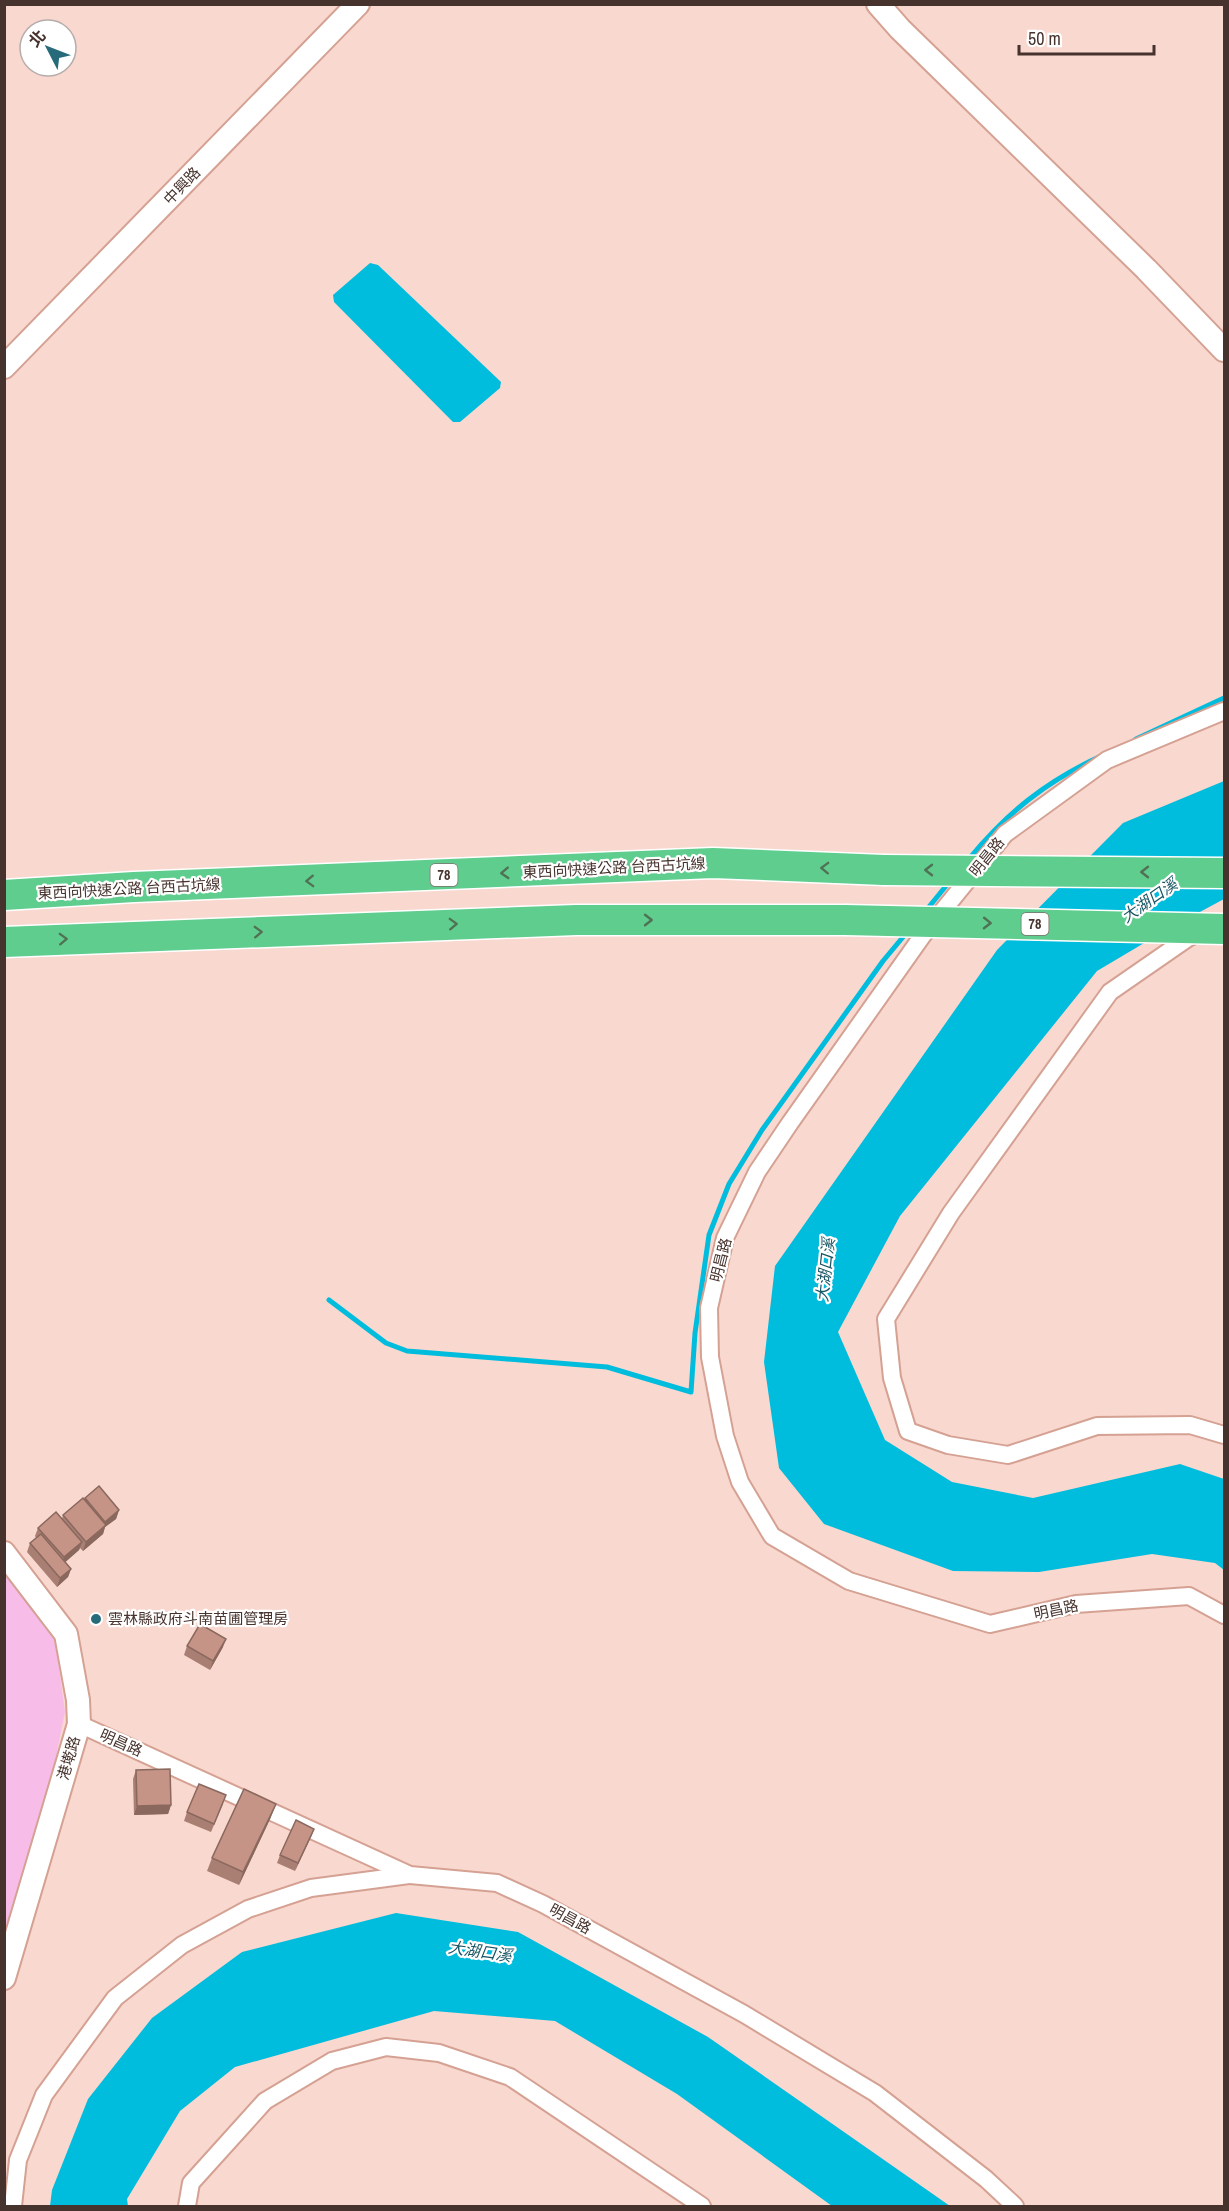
<svg xmlns="http://www.w3.org/2000/svg" width="1229" height="2211" viewBox="0 0 1229 2211" font-family="'Archivo Narrow','Noto Sans TC',sans-serif">
	<style>
		.green { fill: #f7bce8 }
		.water { fill: #00bcdd }
		.lines { fill: none; stroke-linecap: round; stroke-linejoin: round }
		.stream { stroke: #00bcdd; stroke-width: 5 }
		.street-casing { stroke: #d4a193; stroke-width: 20 }
		.secondary-casing { stroke: #d4a193; stroke-width: 26 }
		.highway-casing { stroke: #fff; stroke-width: 33 }
		.street { stroke: #fff; stroke-width: 16 }
		.secondary { stroke: #fff; stroke-width: 22 }
		.highway { stroke: #5fcd8e; stroke-width: 30 }
		.highway-bridge-casing { stroke: #fff; stroke-width: 33; stroke-linecap: butt }
		.highway-bridge { stroke: #5fcd8e; stroke-width: 30 }
		.wall { fill: #a97f73 }
		.shaded-wall { fill: #8a685e }
		.building { fill: #c59486; stroke: #8a685e; stroke-width: 1.5 }
		.oneway { stroke: #517154 }
		.poi-dot { fill: #276b7b; stroke: #fff; stroke-width: 2 }
		.labels { text-anchor: middle; stroke-width: 4.5; stroke-linejoin: round; paint-order: stroke }
		.shield { fill: #fff; stroke: #7e706c; stroke-width: 1.5 }
		.shield-label { font-size: 14px; font-weight: bold; fill: #47332d }
		.street-label { font-size: 15px; fill: #47332d; stroke: #fff }
		.poi-label { font-size: 15px; fill: #47332d; stroke: #fff; text-anchor: start }
		.water-label { font-size: 16px; font-style: italic; fill: #195664; stroke: #fff }
	</style>
	<rect width="100%" height="100%" fill="#f9d8cf"/>
	<path class="green" d="M 4,1571 L 55,1639 L 65,1712 L 54,1766 L 5,1935 Z"/>
	<g class="water">
		<path d="M 370,263 L 378,265 L 501,382 L 500,388 L 460,422 L 453,422 L 334,302 L 333,295 Z"/>
		<path d="M 1224,781 L 1224,899 L 1161,933 L 1097,971 L 900,1216 L 838,1332 L 885,1440 L 952,1482 L 1033,1498 L 1180,1464 L 1224,1479 L 1224,1570 L 1215,1563 L 1152,1554 L 1039,1572 L 953,1571 L 824,1524 L 779,1468 L 764,1362 L 775,1266 L 997,950 L 1123,823 Z"/>
		<path d="M 396,1913 L 518,1932 L 708,2037 L 950,2206 L 832,2206 L 677,2094 L 555,2021 L 434,2011 L 235,2067 L 180,2111 L 127,2199 L 128,2206 L 50,2206 L 52,2190 L 88,2099 L 152,2018 L 242,1952 Z"/>
	</g>
	<g class="lines">
		<g class="stream">
			<path d="M 1136,739 L 1224,698"/>
			<path d="M 968,860 C 1008,812 1045,782 1101,756"/>
			<path d="M 924,913 L 950,881"/>
			<path d="M 329,1300 L 386,1343 L 407,1351 L 607,1367 L 691,1392 L 695,1333 L 709,1235 L 729,1184 L 762,1130 L 883,961 L 908,931"/>
		</g>
		<defs>
			<g id="street">
				<path d="M 1224,711 L 1107,760 L 1005,834 L 923,935 L 790,1123 L 757,1172 L 725,1238 L 709,1308 L 710,1357 L 725,1436 L 740,1482 L 772,1536 L 849,1581 L 990,1624 L 1076,1604 L 1189,1596 L 1224,1615"/>
				<path d="M 1199,933 L 1188,938 L 1110,992 L 951,1213 L 886,1319 L 892,1378 L 908,1431 L 948,1445 L 1008,1455 L 1097,1426 L 1190,1425 L 1224,1435"/>
				<path d="M 79,1724 L 410,1875 L 497,1883 L 543,1904 L 744,2014 L 875,2093 L 986,2179 L 1015,2206"/>
				<path d="M 13,2206 L 18,2160 L 44,2095 L 115,1998 L 182,1945 L 248,1909 L 311,1888 L 409,1875"/>
				<path d="M 187,2206 L 191,2183 L 265,2101 L 332,2061 L 386,2047 L 439,2053 L 510,2077 L 702,2206"/>
			</g>
			<g id="secondary">
				<path d="M 878,4 L 900,29 L 1146,269 L 1224,350"/>
				<path d="M 4,367 L 358,4"/>
				<path d="M 4,1553 L 66,1634 L 78,1700 L 79,1724 L 4,1978"/>
			</g>
			<g id="highway">
				<path d="M 4,895 L 134,887 L 713,863 L 884,870"/>
				<path d="M 4,942 L 576,920 L 845,920"/>
			</g>
		</defs>
		<use href="#street" class="street-casing"/>
		<use href="#secondary" class="secondary-casing"/>
		<use href="#highway" class="highway-casing"/>
		<use href="#street" class="street"/>
		<use href="#secondary" class="secondary"/>
		<use href="#highway" class="highway"/>
		<defs>
			<g id="highway-bridge">
				<path d="M 884,870 L 1224,873"/>
				<path d="M 845,920 L 1224,929"/>
			</g>
		</defs>
		<use href="#highway-bridge" class="highway-bridge-casing"/>
		<use href="#highway-bridge" class="highway-bridge"/>
	</g>
	<g class="wall">
		<path d="M 85,1498 L 119,1510 L 116,1519 L 105,1527 L 103,1534 L 83,1551 L 80,1548 L 79,1550 L 65,1562 L 71,1569 L 68,1577 L 57,1587 L 27,1552 L 30,1543 L 36,1538 L 35,1536 L 38,1528 L 62,1519 L 63,1515 L 84,1500 Z"/>
		<path d="M 187,1646 L 223,1647 L 210,1670 L 184,1655 Z"/>
		<path d="M 136,1770 L 171,1805 L 168,1814 L 134,1815 L 133,1779 Z"/>
		<path d="M 223,1804 L 211,1832 L 184,1821 L 187,1812 Z"/>
		<path d="M 271,1817 L 239,1885 L 207,1871 L 212,1858 Z"/>
		<path d="M 314,1829 L 295,1871 L 277,1863 L 280,1855 Z"/>
	</g>
	<g class="shaded-wall">
		<path d="M 119,1510 L 116,1519 L 105,1527 L 103,1534 L 83,1551 L 86,1542 L 102,1529 L 105,1522 Z"/>
		<path d="M 82,1542 L 79,1550 L 61,1566 L 64,1557 Z"/>
		<path d="M 71,1569 L 68,1577 L 57,1587 L 60,1578 Z"/>
		<path d="M 226,1639 L 223,1647 L 210,1670 L 213,1661 Z"/>
		<path d="M 276,1804 L 271,1817 L 239,1885 L 243,1872 Z"/>
		<path d="M 171,1805 L 168,1814 L 134,1815 L 137,1806 Z"/>
		<path d="M 314,1829 L 311,1837 L 295,1871 L 298,1863 Z"/>
	</g>
	<g class="building">
		<path d="M 99,1486 L 119,1510 L 105,1522 L 85,1498 Z"/>
		<path d="M 83,1498 L 106,1525 L 86,1542 L 63,1515 Z"/>
		<path d="M 56,1512 L 82,1542 L 64,1557 L 38,1528 Z"/>
		<path d="M 41,1534 L 71,1569 L 60,1578 L 30,1543 Z"/>
		<path d="M 200,1624 L 226,1639 L 213,1661 L 187,1646 Z"/>
		<path d="M 170,1769 L 171,1805 L 137,1806 L 136,1770 Z"/>
		<path d="M 199,1784 L 226,1795 L 214,1824 L 187,1812 Z"/>
		<path d="M 244,1789 L 276,1804 L 243,1872 L 212,1858 Z"/>
		<path d="M 296,1820 L 314,1829 L 298,1863 L 280,1855 Z"/>
	</g>
	<defs><path id="oneway-chevron" d="M-2-3.5L2.5 0L-2 3.5" fill="none" stroke-width="1.6" stroke-linecap="round" stroke-linejoin="round" transform="scale(1.5)"/></defs>
	<g class="oneway">
		<use href="#oneway-chevron" transform="translate(825 868) rotate(-178)"/>
		<use href="#oneway-chevron" transform="translate(929 870) rotate(-180)"/>
		<use href="#oneway-chevron" transform="translate(1145 872) rotate(-180)"/>
		<use href="#oneway-chevron" transform="translate(505 873) rotate(177)"/>
		<use href="#oneway-chevron" transform="translate(310 881) rotate(178)"/>
		<use href="#oneway-chevron" transform="translate(648 920)"/>
		<use href="#oneway-chevron" transform="translate(987 923) rotate(1)"/>
		<use href="#oneway-chevron" transform="translate(453 924) rotate(-2)"/>
		<use href="#oneway-chevron" transform="translate(258 932) rotate(-2)"/>
		<use href="#oneway-chevron" transform="translate(63 939) rotate(-2)"/>
	</g>
	<circle class="poi-dot" cx="96" cy="1619" r="6"/>
	<g class="labels">
		<g class="shield">
			<rect x="430.5" y="864" width="27" height="22" rx="4.5"/>
			<rect x="1021.5" y="913" width="27" height="22" rx="4.5"/>
		</g>
		<g class="shield-label">
			<text x="444" y="880">78</text>
			<text x="1035" y="929">78</text>
		</g>
		<g class="street-label">
			<text transform="translate(182 186) rotate(-46)" y="5">中興路</text>
			<text transform="translate(987 857) rotate(-51)" y="5">明昌路</text>
			<text transform="translate(614 868) rotate(-3)" y="5">東西向快速公路 台西古坑線</text>
			<text transform="translate(129 889) rotate(-3)" y="5">東西向快速公路 台西古坑線</text>
			<text transform="translate(721 1260) rotate(-76)" y="5">明昌路</text>
			<text transform="translate(1056 1610) rotate(-12)" y="5">明昌路</text>
			<text transform="translate(121 1743) rotate(24)" y="5">明昌路</text>
			<text transform="translate(69 1758) rotate(-74)" y="5">港墘路</text>
			<text transform="translate(570 1919) rotate(29)" y="5">明昌路</text>
		</g>
		<g class="poi-label">
			<text x="108" y="1624">雲林縣政府斗南苗圃管理房</text>
		</g>
		<g class="water-label">
			<text transform="translate(1149 900) rotate(-35)" y="6">大湖口溪</text>
			<text transform="translate(825 1270) rotate(-84)" y="6">大湖口溪</text>
			<text transform="translate(480 1951) rotate(8)" y="6">大湖口溪</text>
		</g>
	</g>
	<rect width="1229" height="2211" fill="none" stroke="#47332d" stroke-width="12"/>
	<g transform="translate(48 48) rotate(312)"><circle r="28" fill="#ffffff" stroke="#b5adab" stroke-width="1.5"/>
	<path d="M0-4.5L10 22L0 15L-10 22Z" fill="#276b7b"/>
	<text y="-9" font-size="16" font-weight="bold" text-anchor="middle" fill="#47332d">北</text>
	</g>
	<path d="M1019 45v9h135v-9" fill="none" stroke="#47332d" stroke-width="3"/>
	<text x="1028" y="45" font-size="18" fill="#47332d" stroke="#ffffff" stroke-width="4.5" paint-order="stroke">50 m</text>
</svg>
